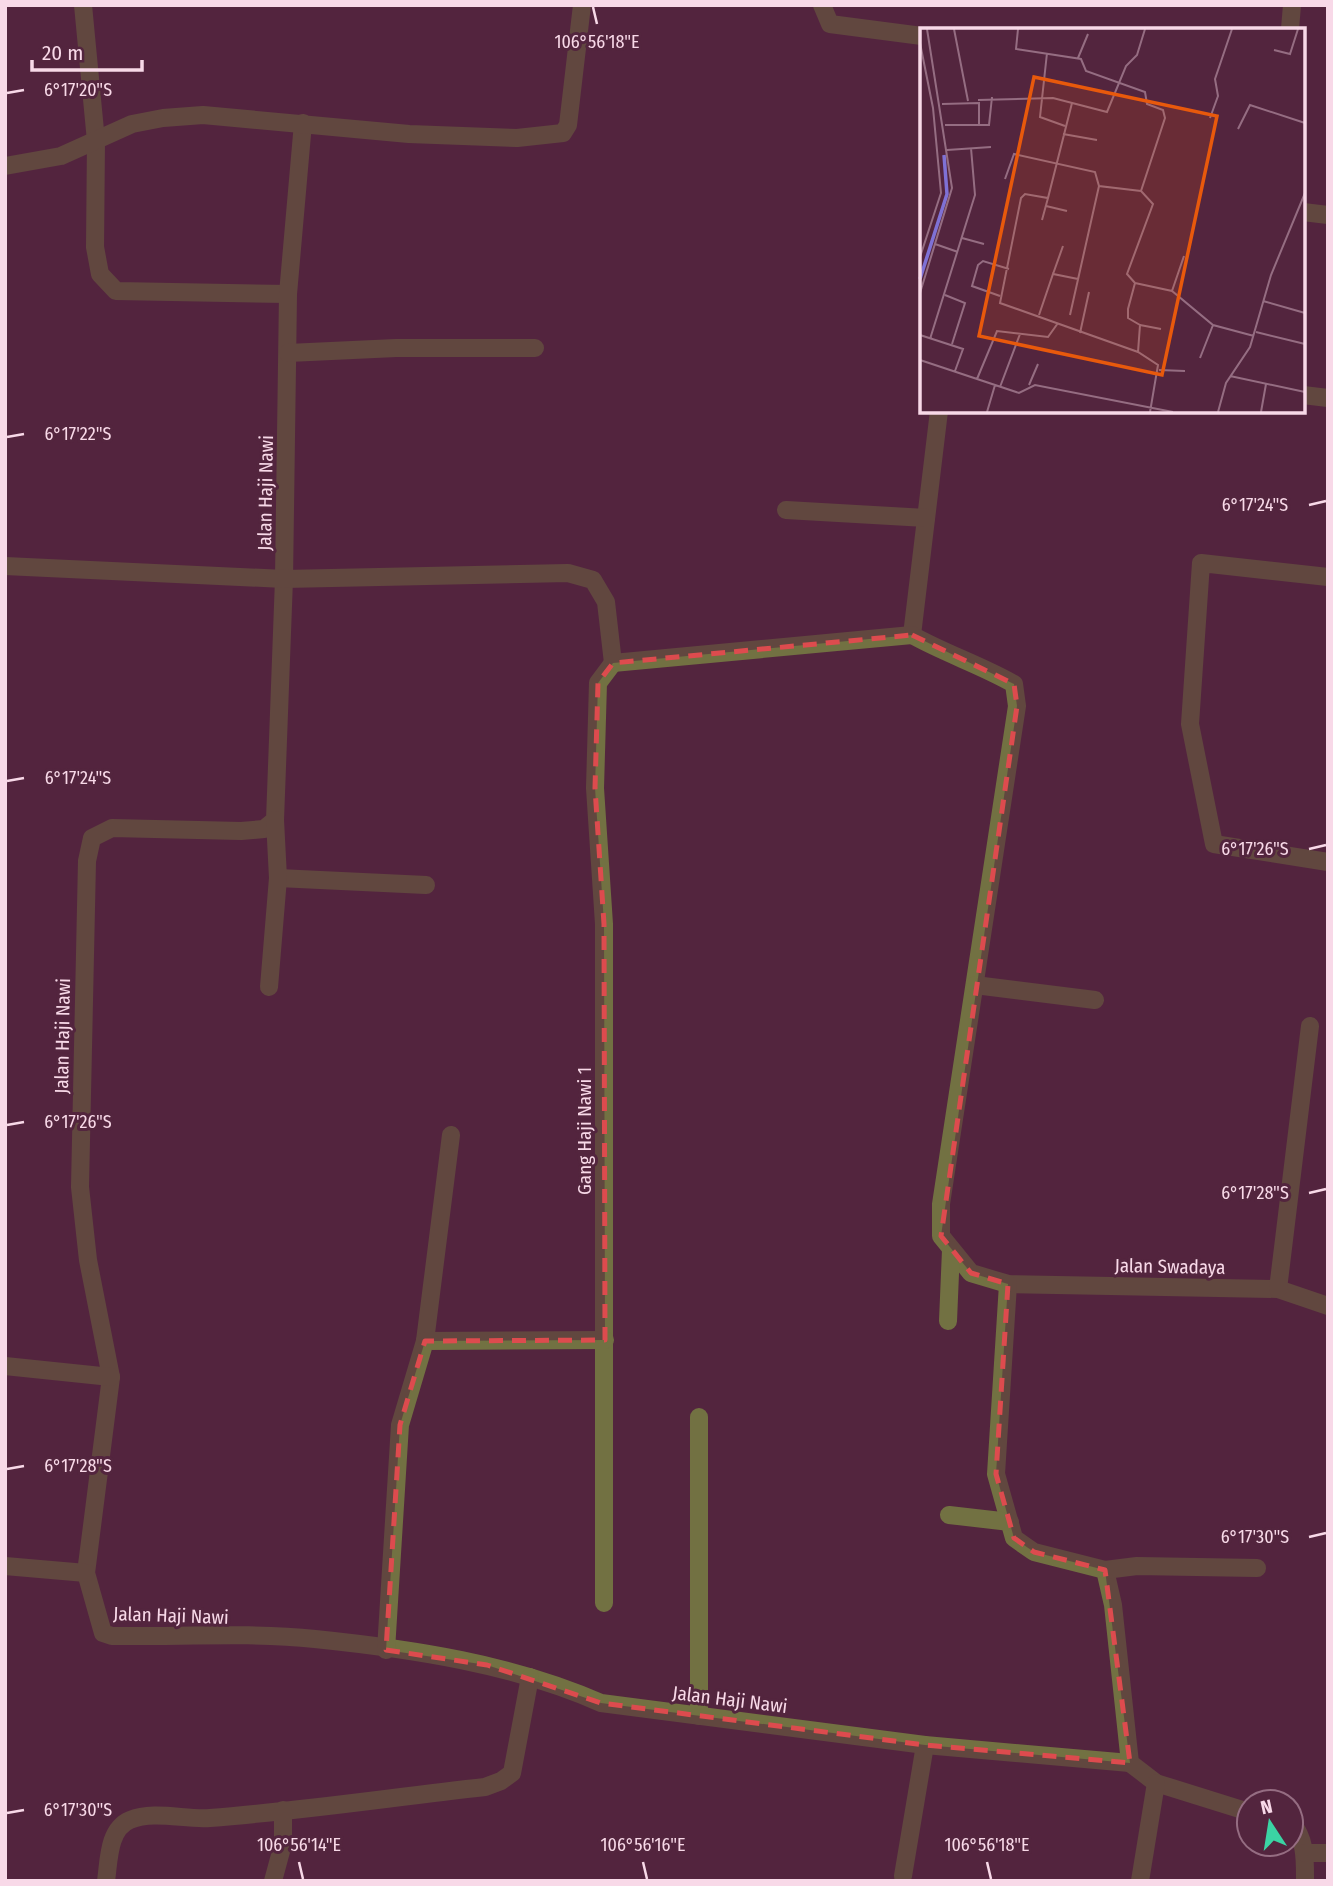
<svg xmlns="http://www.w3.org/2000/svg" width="1333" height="1886" viewBox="0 0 1333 1886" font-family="'Fira Sans Condensed',sans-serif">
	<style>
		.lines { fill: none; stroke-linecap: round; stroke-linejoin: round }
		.service { stroke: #727142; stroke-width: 18 }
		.minor { stroke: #727142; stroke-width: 18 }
		.marked { fill: none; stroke: #dd4b4e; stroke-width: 5; stroke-dasharray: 14 9; stroke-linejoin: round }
		.ticks { fill: none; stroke: #f8d9e8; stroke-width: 2.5 }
		.labels { text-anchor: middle; stroke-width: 6; stroke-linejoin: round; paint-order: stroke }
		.street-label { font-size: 19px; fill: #f8d9e8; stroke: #53253e }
		.inset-river { fill: none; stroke: #7f71d5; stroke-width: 3.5 }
		.inset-road { fill: none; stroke: #956d82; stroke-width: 2 }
		.view { fill: #e8590c; fill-opacity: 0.15; stroke: #e8590c; stroke-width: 3.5 }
		.inset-edge { fill: none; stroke: #f8d9e8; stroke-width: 3.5 }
		.ticks-label { font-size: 18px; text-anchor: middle; fill: #f8d9e8; stroke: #53253e; stroke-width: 6; stroke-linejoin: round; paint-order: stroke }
	</style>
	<rect width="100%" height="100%" fill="#53253e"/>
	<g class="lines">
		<g class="service">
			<path d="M 1303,212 L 1328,215"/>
			<path d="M 1303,395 L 1328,398"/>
			<path d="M 1328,577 L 1201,563 L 1190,724 L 1214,844 L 1328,862"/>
		</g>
		<g class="minor">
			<path d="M 83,5 L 96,141 L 95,247 L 100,274 L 116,291 L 288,294"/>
			<path d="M 822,5 L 830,24 L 922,36"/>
			<path d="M 1290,29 L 1292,5"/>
			<path d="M 303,123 L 288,294 L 284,579 L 275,820 L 264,829 L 241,831 L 112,828 L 92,838 L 87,861 L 80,1187 L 88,1260 L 111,1377 L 86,1573 L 103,1633 L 112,1636 C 178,1637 251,1632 315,1639 C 412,1649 513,1664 601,1703 L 925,1745 L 1130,1763"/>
			<path d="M 5,166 L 61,156 L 132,124 L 163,118 L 203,115 L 409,134 L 517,138 L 563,133 L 568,125 L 582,5"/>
			<path d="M 288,353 L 396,348 L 535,348"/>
			<path d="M 939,411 L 912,635 C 946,654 981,665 1014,684 L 1017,706 L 941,1204 L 941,1236 L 971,1273 L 1008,1284 L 1278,1289 L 1328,1306"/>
			<path d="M 786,510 L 926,518"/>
			<path d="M 5,566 L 284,579 L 568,573 L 593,580 L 606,602 L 613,663 L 912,635"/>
			<path d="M 278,878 L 426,885"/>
			<path d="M 975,985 L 1095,1000"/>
			<path d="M 269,987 L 278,878 L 275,820"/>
			<path d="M 1008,1284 L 996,1474 L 1014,1538 L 1034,1552 L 1105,1570 L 1113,1605 L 1130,1763 L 1156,1783 L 1249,1812"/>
			<path d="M 1278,1289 L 1310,1026"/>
			<path d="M 948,1321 L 951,1250"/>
			<path d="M 425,1341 L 451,1135"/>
			<path d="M 5,1366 L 111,1377"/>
			<path d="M 949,1515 L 1010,1522"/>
			<path d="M 5,1566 L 86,1573"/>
			<path d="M 1105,1570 L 1137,1566 L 1257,1568"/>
			<path d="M 604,1603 L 604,924 L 595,788 L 598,683 L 613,663"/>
			<path d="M 386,1650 L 400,1425 L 425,1341 L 605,1340"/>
			<path d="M 699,1716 L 699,1417"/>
			<path d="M 1291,1822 C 1306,1839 1305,1860 1305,1881"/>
			<path d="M 1305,1853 L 1328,1853"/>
			<path d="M 903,1876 L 925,1745"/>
			<path d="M 106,1881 C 109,1861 108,1829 130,1820 C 154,1810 185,1820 210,1818 C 302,1811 394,1797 485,1787 L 501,1781 L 512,1773 L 530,1677"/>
			<path d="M 273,1881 L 283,1844 L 283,1810"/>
			<path d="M 1140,1881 L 1156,1783"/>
		</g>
	</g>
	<path d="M0 0H1333V1886H0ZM 912,635 L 1014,684 L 1017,706 L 941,1236 L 971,1273 L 1008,1284 L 996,1474 L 1014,1538 L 1034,1552 L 1105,1570 L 1130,1763 L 925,1745 L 601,1703 L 487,1665 L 386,1650 L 400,1425 L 425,1341 L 605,1340 L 604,924 L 595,788 L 598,683 L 613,663 Z" fill="#53253e" fill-opacity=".55" fill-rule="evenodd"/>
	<path class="marked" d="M 912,635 L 1014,684 L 1017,706 L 941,1236 L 971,1273 L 1008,1284 L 996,1474 L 1014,1538 L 1034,1552 L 1105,1570 L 1130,1763 L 925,1745 L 601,1703 L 487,1665 L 386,1650 L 400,1425 L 425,1341 L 605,1340 L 604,924 L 595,788 L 598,683 L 613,663 Z"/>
	<path class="ticks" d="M 593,7 L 597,24M 7,93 L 24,90M 7,437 L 24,434M 1309,505 L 1326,501M 7,781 L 24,778M 1309,849 L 1326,845M 7,1125 L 24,1122M 1309,1193 L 1326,1189M 7,1469 L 24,1466M 1309,1537 L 1326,1533M 7,1813 L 24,1810M 299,1862 L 303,1879M 643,1862 L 647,1879M 987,1862 L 991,1879"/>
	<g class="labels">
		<g class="street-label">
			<text transform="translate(265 493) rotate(-89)" y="7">Jalan Haji Nawi</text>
			<text transform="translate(62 1036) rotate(-89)" y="7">Jalan Haji Nawi</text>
			<text transform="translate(584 1131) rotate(-90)" y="7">Gang Haji Nawi 1</text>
			<text transform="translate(1170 1266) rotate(1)" y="7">Jalan Swadaya</text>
			<text transform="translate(171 1615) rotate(2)" y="7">Jalan Haji Nawi</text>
			<text transform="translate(730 1699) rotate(7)" y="7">Jalan Haji Nawi</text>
		</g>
	</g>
	<g transform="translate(920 28)">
		<rect width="385" height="385" fill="#53253e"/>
		<path class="inset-river" d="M 0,251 L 27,166 L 24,127"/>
		<path class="inset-road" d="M 34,1 L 48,73M 98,1 L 96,21 L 161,31 L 166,43 L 225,64 L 227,76 L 243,82 L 245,90 L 221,163 L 233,176 L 207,246 L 215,255M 0,15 L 13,80 L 21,165 L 0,229M 354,22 L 370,26 L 378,1M 127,25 L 120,89 L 145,98M 158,30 L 168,6M 58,72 L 133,70 L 187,84 L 206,38 L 217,27 L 225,1M 152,75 L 128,170 L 105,166 L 101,170 L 80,275 L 218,324 L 238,337 L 230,384M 22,76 L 59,75 L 59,97 L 25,97M 290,90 L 298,68 L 295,51 L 312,1M 59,97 L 69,97 L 72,69M 318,101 L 330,77 L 385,95M 143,106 L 177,112M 27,122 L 71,119M 85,151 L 94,126 L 175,144 L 179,158 L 221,163M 126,178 L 147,183M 122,192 L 128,170M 42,210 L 64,216M 15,216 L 38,224M 133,246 L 143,218M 215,255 L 252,263 L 293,297 L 334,308M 215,255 L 208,281 L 208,290 L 220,297 L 218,324M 252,263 L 264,228M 0,265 L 32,160 L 7,1M 25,267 L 45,275 L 32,316M 80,268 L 52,258 L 58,237 L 63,233 L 89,241M 343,273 L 385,285M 119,287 L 133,246 L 158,251M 150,287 L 179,158M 220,297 L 241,301M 336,304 L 385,316M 160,305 L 169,264M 0,307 L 43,321 L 35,343M 10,311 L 55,167 L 51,120M 280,330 L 293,297M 0,332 L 99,365 L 115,357 L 253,384M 239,342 L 265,343M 310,348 L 385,364M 57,351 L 77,303 L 128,309 L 138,295M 109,357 L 118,336M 80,359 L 100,306M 67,384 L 75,357M 298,384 L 306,355 L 330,319 L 351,247 L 385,165M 341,384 L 346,356"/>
		<path class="view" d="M 114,49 L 297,88 L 242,347 L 59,308 Z"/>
		<rect width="385" height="385" class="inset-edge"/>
	</g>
	<g class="ticks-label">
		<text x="597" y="48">106°56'18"E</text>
		<text x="78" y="96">6°17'20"S</text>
		<text x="78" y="440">6°17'22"S</text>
		<text x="1255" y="511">6°17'24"S</text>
		<text x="78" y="784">6°17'24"S</text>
		<text x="1255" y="855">6°17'26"S</text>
		<text x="78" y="1128">6°17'26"S</text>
		<text x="1255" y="1199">6°17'28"S</text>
		<text x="78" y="1472">6°17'28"S</text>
		<text x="1255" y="1543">6°17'30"S</text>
		<text x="78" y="1816">6°17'30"S</text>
		<text x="299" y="1851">106°56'14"E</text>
		<text x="643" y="1851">106°56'16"E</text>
		<text x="987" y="1851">106°56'18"E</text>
	</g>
	<rect width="1333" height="1886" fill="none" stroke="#f8d9e8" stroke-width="14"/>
	<g transform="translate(1270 1823) rotate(348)"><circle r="33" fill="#53253e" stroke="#956d82" stroke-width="2"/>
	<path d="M0-5L12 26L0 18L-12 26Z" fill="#3bd4a4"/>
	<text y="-10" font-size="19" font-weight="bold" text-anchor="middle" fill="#f8d9e8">N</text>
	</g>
	<path d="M32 60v10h110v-10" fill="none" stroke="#f8d9e8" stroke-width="3.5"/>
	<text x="42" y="60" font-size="21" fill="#f8d9e8" stroke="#53253e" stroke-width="5" paint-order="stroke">20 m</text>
</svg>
